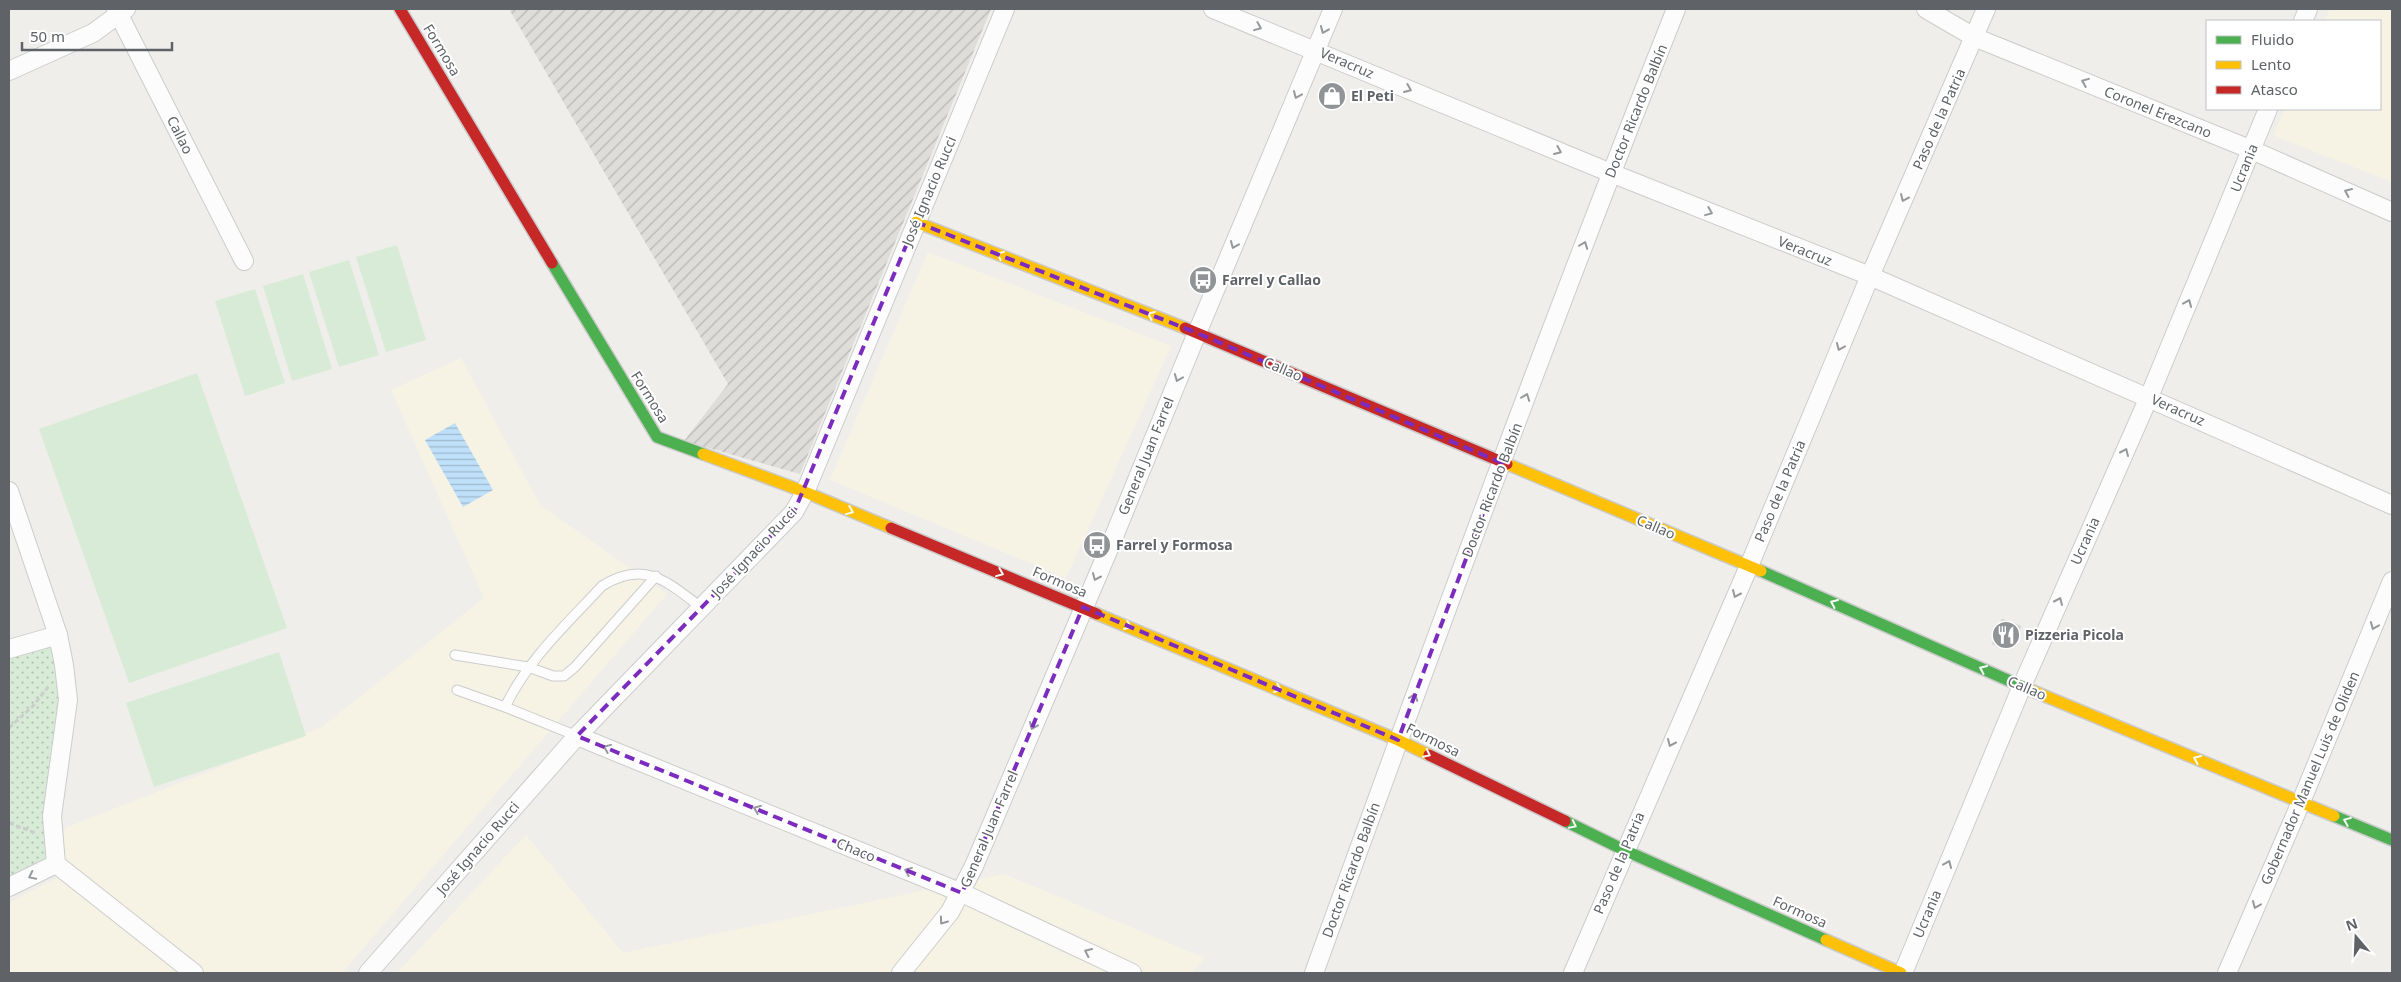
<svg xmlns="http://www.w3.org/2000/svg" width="2401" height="982" viewBox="0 0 2401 982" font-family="'Noto Sans',sans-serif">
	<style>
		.commercial { fill: #f7f3e4 }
		.industrial { fill: url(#industrial-furrows) }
		.grass { fill: url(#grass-dots) }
		.pitch { fill: #d8ebd6 }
		.water { fill: url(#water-rules) }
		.building { fill: #d6d5d3; stroke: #deddd9 }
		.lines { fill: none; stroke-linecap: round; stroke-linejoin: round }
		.lane-casing { stroke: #cbcccc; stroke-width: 11 }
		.street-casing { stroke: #cbcccc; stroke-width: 20 }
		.fast-casing { stroke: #cacacb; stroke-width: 14 }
		.slow-casing { stroke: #cacacb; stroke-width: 14 }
		.jam-casing { stroke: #cacacb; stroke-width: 14 }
		.path { stroke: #cacfcc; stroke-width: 3; stroke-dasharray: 5 2.5; stroke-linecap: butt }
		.lane { stroke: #fdfcfc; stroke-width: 9 }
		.street { stroke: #fdfcfc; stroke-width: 18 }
		.fast { stroke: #4caf50; stroke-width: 11 }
		.slow { stroke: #ffc107; stroke-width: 11 }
		.jam { stroke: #c62828; stroke-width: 11 }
		.oneway { stroke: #96999c }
		.oneway2 { stroke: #f6fbf6 }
		.marked { fill: none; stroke: #7b2cbf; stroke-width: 4; stroke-dasharray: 10 6; stroke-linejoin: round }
		.labels { text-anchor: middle; stroke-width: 4; stroke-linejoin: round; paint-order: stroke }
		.street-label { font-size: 14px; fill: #5f6368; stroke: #fff }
		.poi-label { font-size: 14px; font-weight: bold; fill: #5f6368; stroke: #fff; text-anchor: start }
	</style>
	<defs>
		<pattern id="industrial-furrows" width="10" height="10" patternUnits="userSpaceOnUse" patternTransform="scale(1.25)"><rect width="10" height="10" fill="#dfddda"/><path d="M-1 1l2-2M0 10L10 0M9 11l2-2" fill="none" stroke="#b8b7b5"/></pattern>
		<pattern id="grass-dots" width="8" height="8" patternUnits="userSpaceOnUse" patternTransform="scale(1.25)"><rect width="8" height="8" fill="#d8ebd6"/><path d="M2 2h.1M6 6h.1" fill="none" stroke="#b2c2b1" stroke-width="1.8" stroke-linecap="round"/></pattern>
		<pattern id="water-rules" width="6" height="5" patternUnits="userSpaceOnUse" patternTransform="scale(1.25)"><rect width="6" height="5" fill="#bfe0f9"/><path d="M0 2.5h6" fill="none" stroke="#9eb9cd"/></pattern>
	</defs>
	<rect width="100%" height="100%" fill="#efeeea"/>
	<g class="commercial">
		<path d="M 2330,9 L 2392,9 L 2392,182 L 2273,135 L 2285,109 L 2380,109 L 2380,21 L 2324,21 Z"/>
		<path d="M 928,252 L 1171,346 L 1066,578 L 830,480 Z"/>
		<path d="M 461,358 L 540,505 L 667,594 L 342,973 L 9,973 L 9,903 L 59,877 L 65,828 L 322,727 L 484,598 L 391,390 Z"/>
		<path d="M 526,835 L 623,953 L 1004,874 L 1205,958 L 1192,973 L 397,973 Z"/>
	</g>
	<path class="industrial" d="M 509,9 L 991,9 L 800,474 L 684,441 L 728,384 Z"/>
	<path class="grass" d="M 58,635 L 64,665 L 56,864 L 9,887 L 9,649 Z"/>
	<g class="pitch">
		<path d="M 397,245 L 426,340 L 386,352 L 356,257 Z"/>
		<path d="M 349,260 L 379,355 L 339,367 L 309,272 Z"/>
		<path d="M 303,274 L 332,369 L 292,381 L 263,286 Z"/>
		<path d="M 255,289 L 285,383 L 245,396 L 215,301 Z"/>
		<path d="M 197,373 L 287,628 L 129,683 L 39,429 Z"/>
		<path d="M 279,652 L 306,736 L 154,787 L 126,703 Z"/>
	</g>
	<path class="water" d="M 455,423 L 493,490 L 463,507 L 425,440 Z"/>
	<path class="building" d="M 2002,619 L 2021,626 L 2014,644 L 2003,648 L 1992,644 Z"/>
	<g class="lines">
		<defs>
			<g id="lane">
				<path d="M 455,655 L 528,667 L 553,676 L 564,676 L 575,667 L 656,576"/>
				<path d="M 457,690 L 505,707 L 577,736"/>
				<path d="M 505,707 C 528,659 567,624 602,586 C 645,559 667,582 702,608"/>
			</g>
			<g id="street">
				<path d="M 116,9 L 244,261"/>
				<path d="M 1213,9 L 1611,173 L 1870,276 L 2392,505"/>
				<path d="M 1926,9 L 1974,37 L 2252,150 L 2392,212"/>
				<path d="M 2303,21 L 2308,9"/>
				<path d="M 9,71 L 93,33 L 126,9"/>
				<path d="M 9,491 L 58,635 L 64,665 L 68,700 L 52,816 L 56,864 L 194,973"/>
				<path d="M 9,649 L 58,635"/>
				<path d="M 577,736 L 962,893 L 1132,973"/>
				<path d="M 9,887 L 56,864"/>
				<path d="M 368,973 L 577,736 L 794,512 L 805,492 L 1005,9"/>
				<path d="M 901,973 L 950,912 L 974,866 L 1108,551 L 1197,333 L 1333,9"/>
				<path d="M 1314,973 C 1431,650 1549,328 1676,9"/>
				<path d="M 1573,973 L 1749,566 L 1870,276 L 1986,9"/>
				<path d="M 1903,973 L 2022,686 L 2149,397 L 2268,109"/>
				<path d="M 2227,973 L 2301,802 L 2392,581"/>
			</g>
			<g id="fast">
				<path d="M 552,263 L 657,437 L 703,454"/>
				<path d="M 1761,571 L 2028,689"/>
				<path d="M 2334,816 L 2392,840"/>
				<path d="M 1565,821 L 1624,850 L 1826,940"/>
			</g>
			<g id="slow">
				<path d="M 916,222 L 1185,328"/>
				<path d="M 703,454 L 805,492 L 891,528"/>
				<path d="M 1507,464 L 1761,571"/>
				<path d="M 1097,614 L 1398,740 L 1429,755"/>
				<path d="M 2028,689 L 2334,816"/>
				<path d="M 1826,940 L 1901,973"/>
			</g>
			<g id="jam">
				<path d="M 400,9 L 552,263"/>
				<path d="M 1185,328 L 1507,464"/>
				<path d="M 891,528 L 1097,614"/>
				<path d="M 1429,755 L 1565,821"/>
			</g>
		</defs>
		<use href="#lane" class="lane-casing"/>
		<use href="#street" class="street-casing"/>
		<use href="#fast" class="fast-casing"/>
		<use href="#slow" class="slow-casing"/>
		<use href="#jam" class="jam-casing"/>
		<g class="path">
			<path d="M 9,728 L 33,706 L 48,687"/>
			<path d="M 9,823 L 36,833"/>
		</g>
		<use href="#lane" class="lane"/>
		<use href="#street" class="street"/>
		<use href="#fast" class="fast"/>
		<use href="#slow" class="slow"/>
		<use href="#jam" class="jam"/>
	</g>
	<defs><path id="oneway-chevron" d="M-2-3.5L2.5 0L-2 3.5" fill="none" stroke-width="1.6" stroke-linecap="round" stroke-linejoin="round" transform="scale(1.25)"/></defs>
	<g class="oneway">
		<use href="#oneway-chevron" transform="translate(1258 27) rotate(22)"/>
		<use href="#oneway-chevron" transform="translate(1324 30) rotate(113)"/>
		<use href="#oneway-chevron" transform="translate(2085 82) rotate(-158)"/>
		<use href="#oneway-chevron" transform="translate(1408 89) rotate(23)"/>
		<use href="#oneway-chevron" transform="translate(1297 95) rotate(113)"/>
		<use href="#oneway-chevron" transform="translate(1558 151) rotate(23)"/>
		<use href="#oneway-chevron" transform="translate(2348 192) rotate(-156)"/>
		<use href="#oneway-chevron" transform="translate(1904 198) rotate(114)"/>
		<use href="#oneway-chevron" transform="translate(1709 212) rotate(22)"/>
		<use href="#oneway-chevron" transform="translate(1234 245) rotate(113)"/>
		<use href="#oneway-chevron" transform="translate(1584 245) rotate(-69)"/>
		<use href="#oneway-chevron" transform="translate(2188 303) rotate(-67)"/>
		<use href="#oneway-chevron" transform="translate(1840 347) rotate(113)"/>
		<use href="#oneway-chevron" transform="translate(1178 378) rotate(112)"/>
		<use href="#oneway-chevron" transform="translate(1526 397) rotate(-69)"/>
		<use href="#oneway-chevron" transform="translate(2125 452) rotate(-66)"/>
		<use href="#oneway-chevron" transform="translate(1096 577) rotate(114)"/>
		<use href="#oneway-chevron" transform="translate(1736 594) rotate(114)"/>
		<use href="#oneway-chevron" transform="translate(2059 601) rotate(-66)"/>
		<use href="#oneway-chevron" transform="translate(2374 626) rotate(112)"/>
		<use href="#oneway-chevron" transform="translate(1414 697) rotate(-70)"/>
		<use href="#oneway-chevron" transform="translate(1033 726) rotate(113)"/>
		<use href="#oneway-chevron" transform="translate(1671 743) rotate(114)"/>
		<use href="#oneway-chevron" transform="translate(607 748) rotate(-158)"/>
		<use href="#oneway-chevron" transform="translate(757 809) rotate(-158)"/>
		<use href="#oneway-chevron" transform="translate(1948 864) rotate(-67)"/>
		<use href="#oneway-chevron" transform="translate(908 871) rotate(-158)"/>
		<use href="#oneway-chevron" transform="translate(32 876) rotate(154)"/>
		<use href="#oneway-chevron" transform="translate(2256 905) rotate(113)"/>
		<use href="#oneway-chevron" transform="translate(943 921) rotate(126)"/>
		<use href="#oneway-chevron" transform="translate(1088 952) rotate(-155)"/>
	</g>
	<g class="oneway2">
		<use href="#oneway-chevron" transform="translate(1000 255) rotate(-158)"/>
		<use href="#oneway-chevron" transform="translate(1151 315) rotate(-158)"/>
		<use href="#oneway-chevron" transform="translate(850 511) rotate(22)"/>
		<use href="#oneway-chevron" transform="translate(1000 573) rotate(22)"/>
		<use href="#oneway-chevron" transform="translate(1834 603) rotate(-156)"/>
		<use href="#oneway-chevron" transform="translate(1128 626) rotate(23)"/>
		<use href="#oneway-chevron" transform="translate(1983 669) rotate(-156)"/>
		<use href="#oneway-chevron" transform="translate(1278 689) rotate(23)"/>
		<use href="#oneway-chevron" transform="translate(1427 754) rotate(26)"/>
		<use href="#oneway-chevron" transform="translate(2197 759) rotate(-157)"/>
		<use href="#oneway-chevron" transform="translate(2347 821) rotate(-158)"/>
		<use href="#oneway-chevron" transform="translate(1573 825) rotate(26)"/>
	</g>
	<path class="marked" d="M 916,222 L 1197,333 L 1502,463 L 1398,740 L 1083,607 L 962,893 L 577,736 L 794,512 Z"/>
	<defs>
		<symbol id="shop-disc" viewBox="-11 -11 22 22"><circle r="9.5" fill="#919496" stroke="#fff"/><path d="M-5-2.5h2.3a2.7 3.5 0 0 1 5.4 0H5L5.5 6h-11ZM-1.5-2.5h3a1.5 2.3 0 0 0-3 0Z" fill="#fff"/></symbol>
		<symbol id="bus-disc" viewBox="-11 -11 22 22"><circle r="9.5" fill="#919496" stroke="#fff"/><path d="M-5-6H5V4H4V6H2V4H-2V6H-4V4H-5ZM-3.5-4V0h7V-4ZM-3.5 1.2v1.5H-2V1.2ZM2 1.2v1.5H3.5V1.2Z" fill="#fff"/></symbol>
		<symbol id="restaurant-disc" viewBox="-11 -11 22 22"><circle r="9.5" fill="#919496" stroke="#fff"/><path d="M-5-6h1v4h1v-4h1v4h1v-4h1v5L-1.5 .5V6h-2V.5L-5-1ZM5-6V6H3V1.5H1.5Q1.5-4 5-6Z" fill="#fff"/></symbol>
	</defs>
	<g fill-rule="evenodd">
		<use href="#shop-disc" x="1316" y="80" width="32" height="32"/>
		<use href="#bus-disc" x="1187" y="264" width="32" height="32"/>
		<use href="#bus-disc" x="1081" y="529" width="32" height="32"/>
		<use href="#restaurant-disc" x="1990" y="619" width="32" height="32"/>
	</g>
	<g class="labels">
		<g class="street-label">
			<text transform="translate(442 50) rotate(59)" y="5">Formosa</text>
			<text transform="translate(1347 63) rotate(23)" y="5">Veracruz</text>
			<text transform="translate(1636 111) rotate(-68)" y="5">Doctor Ricardo Balbín</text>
			<text transform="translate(2158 112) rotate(22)" y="5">Coronel Erezcano</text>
			<text transform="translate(1939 119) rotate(-66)" y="5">Paso de la Patria</text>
			<text transform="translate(180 135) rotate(63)" y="5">Callao</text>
			<text transform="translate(2244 168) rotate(-68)" y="5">Ucrania</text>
			<text transform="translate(929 191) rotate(-67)" y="5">José Ignacio Rucci</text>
			<text transform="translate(1805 251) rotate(22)" y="5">Veracruz</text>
			<text transform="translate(1283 369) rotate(23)" y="5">Callao</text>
			<text transform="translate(650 397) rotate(58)" y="5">Formosa</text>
			<text transform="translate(2178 410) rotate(24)" y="5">Veracruz</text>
			<text transform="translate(1146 456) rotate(-68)" y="5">General Juan Farrel</text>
			<text transform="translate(1492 490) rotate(-69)" y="5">Doctor Ricardo Balbín</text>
			<text transform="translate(1780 491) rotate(-67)" y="5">Paso de la Patria</text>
			<text transform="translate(1656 527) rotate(23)" y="5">Callao</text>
			<text transform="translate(2085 541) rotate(-66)" y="5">Ucrania</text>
			<text transform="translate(754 552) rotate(-47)" y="5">José Ignacio Rucci</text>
			<text transform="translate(1060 582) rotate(23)" y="5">Formosa</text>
			<text transform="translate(2027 688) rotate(23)" y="5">Callao</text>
			<text transform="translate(1433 740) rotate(26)" y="5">Formosa</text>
			<text transform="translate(2310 778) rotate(-67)" y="5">Gobernador Manuel Luis de Oliden</text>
			<text transform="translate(989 829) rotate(-67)" y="5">General Juan Farrel</text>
			<text transform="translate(478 848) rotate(-49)" y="5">José Ignacio Rucci</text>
			<text transform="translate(856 850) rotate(22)" y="5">Chaco</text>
			<text transform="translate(1619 863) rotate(-67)" y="5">Paso de la Patria</text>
			<text transform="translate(1351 870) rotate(-70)" y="5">Doctor Ricardo Balbín</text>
			<text transform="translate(1800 912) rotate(24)" y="5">Formosa</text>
			<text transform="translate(1927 914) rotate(-67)" y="5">Ucrania</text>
		</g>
		<g class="poi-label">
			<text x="1351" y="101">El Peti</text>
			<text x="1222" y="285">Farrel y Callao</text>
			<text x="1116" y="550">Farrel y Formosa</text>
			<text x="2025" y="640">Pizzeria Picola</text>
		</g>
	</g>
	<rect width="2401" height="982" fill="none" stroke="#5f6368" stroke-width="20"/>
	<rect x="2206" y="20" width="175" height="90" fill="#ffffff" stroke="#bfc1c3"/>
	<rect x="2216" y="36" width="25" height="8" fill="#4caf50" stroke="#bfc1c3"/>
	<text x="2251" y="45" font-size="15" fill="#5f6368">Fluido</text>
	<rect x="2216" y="61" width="25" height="8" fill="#ffc107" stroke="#bfc1c3"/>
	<text x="2251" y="70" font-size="15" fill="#5f6368">Lento</text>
	<rect x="2216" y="86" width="25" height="8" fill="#c62828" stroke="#bfc1c3"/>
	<text x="2251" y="95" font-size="15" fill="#5f6368">Atasco</text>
	<g transform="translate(2356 937) rotate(341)" stroke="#ffffff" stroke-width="4" paint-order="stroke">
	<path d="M0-4L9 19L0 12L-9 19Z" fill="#5f6368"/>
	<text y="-8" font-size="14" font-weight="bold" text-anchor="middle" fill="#5f6368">N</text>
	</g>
	<path d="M22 42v8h150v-8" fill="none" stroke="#5f6368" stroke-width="2.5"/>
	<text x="30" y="42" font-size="15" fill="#5f6368" stroke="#ffffff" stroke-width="4" paint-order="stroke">50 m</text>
</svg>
